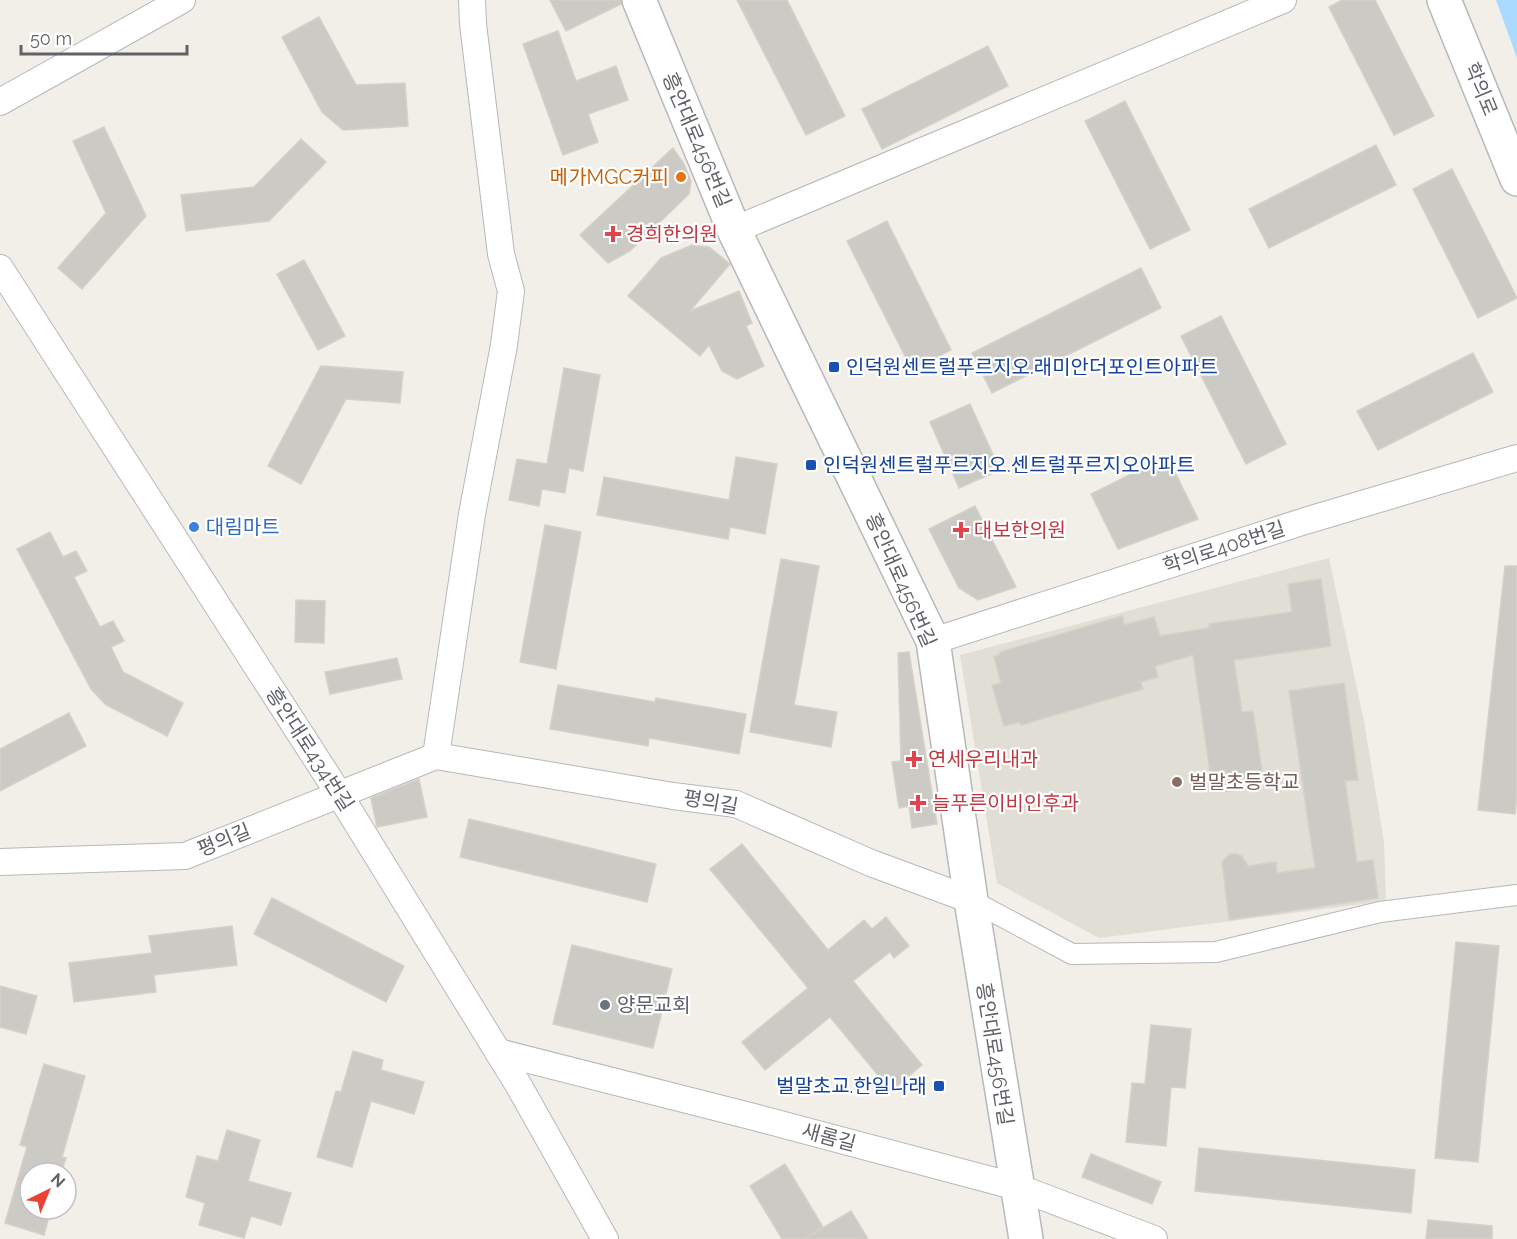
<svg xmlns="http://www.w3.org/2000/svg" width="1517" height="1239" viewBox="0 0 1517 1239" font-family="Raleway,'Noto Sans KR',sans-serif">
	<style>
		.education { fill: #e1ded6 }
		.water { fill: #aadaff }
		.building { fill: #cccac5; stroke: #d6d1c6; stroke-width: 1.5 }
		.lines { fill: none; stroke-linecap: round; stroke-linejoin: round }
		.pedestrian-casing { stroke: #b5b8bc; stroke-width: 22 }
		.minor-casing { stroke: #b5b8bc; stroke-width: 28 }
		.tertiary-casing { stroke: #b5b8bc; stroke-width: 36 }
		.pedestrian { stroke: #fff; stroke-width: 20 }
		.minor { stroke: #fff; stroke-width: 26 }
		.tertiary { stroke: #fff; stroke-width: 33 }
		.food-dot { fill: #e8710a; stroke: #fff; stroke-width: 2 }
		.health-dot { fill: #e0444e; stroke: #fff; stroke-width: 2 }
		.transit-dot { fill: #1a4fb4; stroke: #fff; stroke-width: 2 }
		.shop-dot { fill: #3f7fe0; stroke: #fff; stroke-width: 2 }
		.education-dot { fill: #8d6e63; stroke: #fff; stroke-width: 2 }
		.worship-dot { fill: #6b7280; stroke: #fff; stroke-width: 2 }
		.labels { text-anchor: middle; stroke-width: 4.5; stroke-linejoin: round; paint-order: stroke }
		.street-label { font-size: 20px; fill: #5f6368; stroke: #fff }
		.food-label { font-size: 20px; fill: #c56008; stroke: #fff; text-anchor: end }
		.health-label { font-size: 20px; fill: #be3a42; stroke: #fff; text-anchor: start }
		.transit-label { font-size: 20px; fill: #164399; stroke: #fff; text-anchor: start }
		.shop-label { font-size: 20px; fill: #366cbe; stroke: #fff; text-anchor: start }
		.education-label { font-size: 20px; fill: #785e54; stroke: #fff; text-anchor: start }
		.worship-label { font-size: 20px; fill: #5b616d; stroke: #fff; text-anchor: start }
	</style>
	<rect width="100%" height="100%" fill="#f1efe8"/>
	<path class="education" d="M 1329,558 L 1364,721 L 1384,842 L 1386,901 L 1099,938 L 997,883 L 960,655 Z"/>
	<path class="water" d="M 1496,0 L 1517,0 L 1517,58 Z"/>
	<g class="building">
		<path d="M 550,0 L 621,0 L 621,4 L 566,31 Z"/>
		<path d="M 737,0 L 787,0 L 845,116 L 806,135 Z"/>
		<path d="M 1342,0 L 1375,0 L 1434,116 L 1394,135 L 1329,7 Z"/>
		<path d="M 319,17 L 356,85 L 405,83 L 408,126 L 343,130 L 322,112 L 282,37 Z"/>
		<path d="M 558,31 L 576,81 L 616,66 L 628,100 L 588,114 L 598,142 L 563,155 L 523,44 Z"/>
		<path d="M 988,46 L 1008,86 L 882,149 L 862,109 Z"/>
		<path d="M 1125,101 L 1190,230 L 1150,249 L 1085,121 Z"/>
		<path d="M 104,127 L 146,216 L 82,289 L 58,268 L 106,213 L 73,141 Z"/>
		<path d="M 301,139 L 326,162 L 269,221 L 186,231 L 181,195 L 254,187 Z"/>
		<path d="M 1376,145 L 1396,185 L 1269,248 L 1249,209 Z"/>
		<path d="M 673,148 L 684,164 L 691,181 L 689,194 L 630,251 L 608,263 L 580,235 Z"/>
		<path d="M 1452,169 L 1517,298 L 1478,318 L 1413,189 Z"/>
		<path d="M 887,221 L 951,350 L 912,370 L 847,241 Z"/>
		<path d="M 692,245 L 709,247 L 730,264 L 690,311 L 739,291 L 752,323 L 746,326 L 764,366 L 737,379 L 722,371 L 709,345 L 700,356 L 628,296 L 661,258 Z"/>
		<path d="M 304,260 L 345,336 L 318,350 L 277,274 Z"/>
		<path d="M 1141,268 L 1161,308 L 992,393 L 972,353 Z"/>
		<path d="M 1221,316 L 1286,444 L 1246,464 L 1181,336 Z"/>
		<path d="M 1473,353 L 1493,392 L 1378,450 L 1357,411 Z"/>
		<path d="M 321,366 L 403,372 L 400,403 L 346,399 L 301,484 L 268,466 Z"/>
		<path d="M 564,368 L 600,375 L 583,471 L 569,468 L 565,493 L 542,489 L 539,506 L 509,500 L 517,459 L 547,464 Z"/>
		<path d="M 970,404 L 1000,470 L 959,488 L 930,422 Z"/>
		<path d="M 1167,456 L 1198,519 L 1118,549 L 1091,494 Z"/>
		<path d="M 736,457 L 777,464 L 765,534 L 730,527 L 728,539 L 597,515 L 604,477 L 729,500 Z"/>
		<path d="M 975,506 L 1016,587 L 978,600 L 959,588 L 929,529 Z"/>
		<path d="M 545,525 L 581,532 L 556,669 L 520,662 Z"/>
		<path d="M 50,532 L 63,557 L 76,551 L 87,571 L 74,577 L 100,627 L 113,621 L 124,641 L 111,647 L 123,672 L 183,703 L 167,736 L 106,705 L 91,689 L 17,549 Z"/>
		<path d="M 781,559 L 819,566 L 794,705 L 837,712 L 831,747 L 750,732 Z"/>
		<path d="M 1505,566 L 1517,566 L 1517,796 L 1515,814 L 1478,810 Z"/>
		<path d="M 1321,579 L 1331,646 L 1234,660 L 1242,712 L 1253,711 L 1263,777 L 1252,778 L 1253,788 L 1213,793 L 1193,655 L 1155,666 L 1158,677 L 1141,682 L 1143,689 L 1021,725 L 1020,722 L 1004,726 L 992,685 L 1001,683 L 994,657 L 1000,655 L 1000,652 L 1122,616 L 1124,625 L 1154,617 L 1160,636 L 1209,628 L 1209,624 L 1292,612 L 1288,584 Z"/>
		<path d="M 296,600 L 325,601 L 324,643 L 295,642 Z"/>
		<path d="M 909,652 L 937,824 L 912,828 L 909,806 L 899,808 L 892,762 L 901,761 L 898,653 Z"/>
		<path d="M 397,658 L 402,679 L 330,694 L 325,672 Z"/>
		<path d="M 1344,683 L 1358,780 L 1345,781 L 1357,862 L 1373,860 L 1378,898 L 1229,920 L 1222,862 L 1230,854 L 1236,854 L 1242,856 L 1248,866 L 1276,862 L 1277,873 L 1315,868 L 1289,691 Z"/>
		<path d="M 558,685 L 655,702 L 656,698 L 746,714 L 739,754 L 649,738 L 648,746 L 550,729 Z"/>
		<path d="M 69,713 L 86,746 L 0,791 L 0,749 Z"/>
		<path d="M 419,779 L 427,817 L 377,827 L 371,798 Z"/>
		<path d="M 469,819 L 656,864 L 647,902 L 460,857 Z"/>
		<path d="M 742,844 L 828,950 L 864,920 L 872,929 L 886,917 L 909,946 L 894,958 L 890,952 L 853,981 L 922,1065 L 891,1091 L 830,1017 L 765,1070 L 742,1042 L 808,988 L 710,869 Z"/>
		<path d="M 272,898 L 404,966 L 386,1002 L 254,934 Z"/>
		<path d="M 232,926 L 237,965 L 154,975 L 156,992 L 74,1002 L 69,963 L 152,953 L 149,936 Z"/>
		<path d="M 1456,942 L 1499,946 L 1478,1162 L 1435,1158 Z"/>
		<path d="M 572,945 L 672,969 L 653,1048 L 553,1024 Z"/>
		<path d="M 0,986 L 37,996 L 26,1034 L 0,1027 Z"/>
		<path d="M 1151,1025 L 1191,1029 L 1185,1088 L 1171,1087 L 1166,1146 L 1126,1142 L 1132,1083 L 1145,1084 Z"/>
		<path d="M 353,1051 L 383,1060 L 381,1070 L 424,1082 L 414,1114 L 371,1101 L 352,1167 L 317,1157 L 336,1091 L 341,1092 Z"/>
		<path d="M 44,1064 L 85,1076 L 62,1157 L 66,1158 L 61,1173 L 30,1173 L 30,1209 L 51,1209 L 44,1235 L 5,1223 L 27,1147 L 20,1145 Z"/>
		<path d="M 227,1130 L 260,1140 L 248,1181 L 291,1193 L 281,1225 L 251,1216 L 244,1238 L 199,1225 L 205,1203 L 186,1197 L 197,1156 L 218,1161 Z"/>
		<path d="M 1199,1148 L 1415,1170 L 1411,1213 L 1195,1191 Z"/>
		<path d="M 1091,1154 L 1161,1182 L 1152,1204 L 1082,1177 Z"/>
		<path d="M 785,1164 L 823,1227 L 804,1239 L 782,1239 L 750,1186 Z"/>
		<path d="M 851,1211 L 868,1239 L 804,1239 Z"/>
		<path d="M 1428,1220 L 1492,1226 L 1492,1239 L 1426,1239 Z"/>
	</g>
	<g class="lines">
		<defs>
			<path id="pedestrian" d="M 971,900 L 1072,954 L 1216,952 L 1380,912 L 1517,895"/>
			<g id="minor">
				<path d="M 0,102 L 182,0"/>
				<path d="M 734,230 L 1283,0"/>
				<path d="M 0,268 L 339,794 L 519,1086 L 605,1239"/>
				<path d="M 933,641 L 1305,521 L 1517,458"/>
				<path d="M 436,756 L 472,514 L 504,345 L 511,291 L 501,254 L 473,24 L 472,0"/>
				<path d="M 0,862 L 185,856 L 436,756 L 673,796 L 736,804 L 871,863 L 971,900"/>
				<path d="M 498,1052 L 754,1117 L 1017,1187 L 1154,1239"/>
			</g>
			<g id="tertiary">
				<path d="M 639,0 L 734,230 L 933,641 L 971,900 L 1026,1239"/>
				<path d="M 1444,0 L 1517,179"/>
			</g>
		</defs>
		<use href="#pedestrian" class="pedestrian-casing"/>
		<use href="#minor" class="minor-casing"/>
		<use href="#tertiary" class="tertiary-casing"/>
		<use href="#pedestrian" class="pedestrian"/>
		<use href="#minor" class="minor"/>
		<use href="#tertiary" class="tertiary"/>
	</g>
	<circle class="food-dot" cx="681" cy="177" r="6"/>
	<g class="health-dot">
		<path d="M610 225h6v6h6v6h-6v6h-6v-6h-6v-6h6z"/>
		<path d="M958 521h6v6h6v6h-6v6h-6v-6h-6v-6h6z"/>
		<path d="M911 750h6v6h6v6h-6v6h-6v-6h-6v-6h6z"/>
		<path d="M915 794h6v6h6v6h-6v6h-6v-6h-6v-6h6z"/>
	</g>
	<g class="transit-dot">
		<rect x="828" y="361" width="12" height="12" rx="3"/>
		<rect x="805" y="459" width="12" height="12" rx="3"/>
		<rect x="933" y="1080" width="12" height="12" rx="3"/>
	</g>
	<circle class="shop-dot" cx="194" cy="527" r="6"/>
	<circle class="education-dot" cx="1177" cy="782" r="6"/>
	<circle class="worship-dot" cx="605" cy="1005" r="6"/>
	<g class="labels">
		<g class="street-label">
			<text transform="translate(1481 89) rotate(68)" y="7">학의로</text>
			<text transform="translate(697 140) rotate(67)" y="7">흥안대로456번길</text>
			<text transform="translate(1224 547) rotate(-18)" y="7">학의로408번길</text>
			<text transform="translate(901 580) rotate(66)" y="7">흥안대로456번길</text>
			<text transform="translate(310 749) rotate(57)" y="7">흥안대로434번길</text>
			<text transform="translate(711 802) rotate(10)" y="7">평의길</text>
			<text transform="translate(224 840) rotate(-22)" y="7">평의길</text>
			<text transform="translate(995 1054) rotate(81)" y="7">흥안대로456번길</text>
			<text transform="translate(829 1137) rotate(15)" y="7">새롬길</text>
		</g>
		<g class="food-label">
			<text x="669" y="184">메가MGC커피</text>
		</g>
		<g class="health-label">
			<text x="626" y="241">경희한의원</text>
			<text x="974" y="537">대보한의원</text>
			<text x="928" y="766">연세우리내과</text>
			<text x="932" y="810">늘푸른이비인후과</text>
		</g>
		<g class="transit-label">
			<text x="846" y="374">인덕원센트럴푸르지오.래미안더포인트아파트</text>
			<text x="823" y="472">인덕원센트럴푸르지오.센트럴푸르지오아파트</text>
			<text x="927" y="1093" text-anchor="end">벌말초교.한일나래</text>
		</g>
		<g class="shop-label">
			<text x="206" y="534">대림마트</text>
		</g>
		<g class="education-label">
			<text x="1189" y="789">벌말초등학교</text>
		</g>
		<g class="worship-label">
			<text x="617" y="1012">양문교회</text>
		</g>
	</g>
	<g transform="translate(48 1191) rotate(43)"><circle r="28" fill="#ffffff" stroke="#bfc1c3" stroke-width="1.5"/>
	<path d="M0-4.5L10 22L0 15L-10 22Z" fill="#ea4335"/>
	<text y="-9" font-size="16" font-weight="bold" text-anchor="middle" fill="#5f6368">N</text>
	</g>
	<path d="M21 45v9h166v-9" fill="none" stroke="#5f6368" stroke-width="3"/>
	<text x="30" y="45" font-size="18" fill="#5f6368" stroke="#ffffff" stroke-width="4.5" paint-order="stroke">50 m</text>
</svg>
